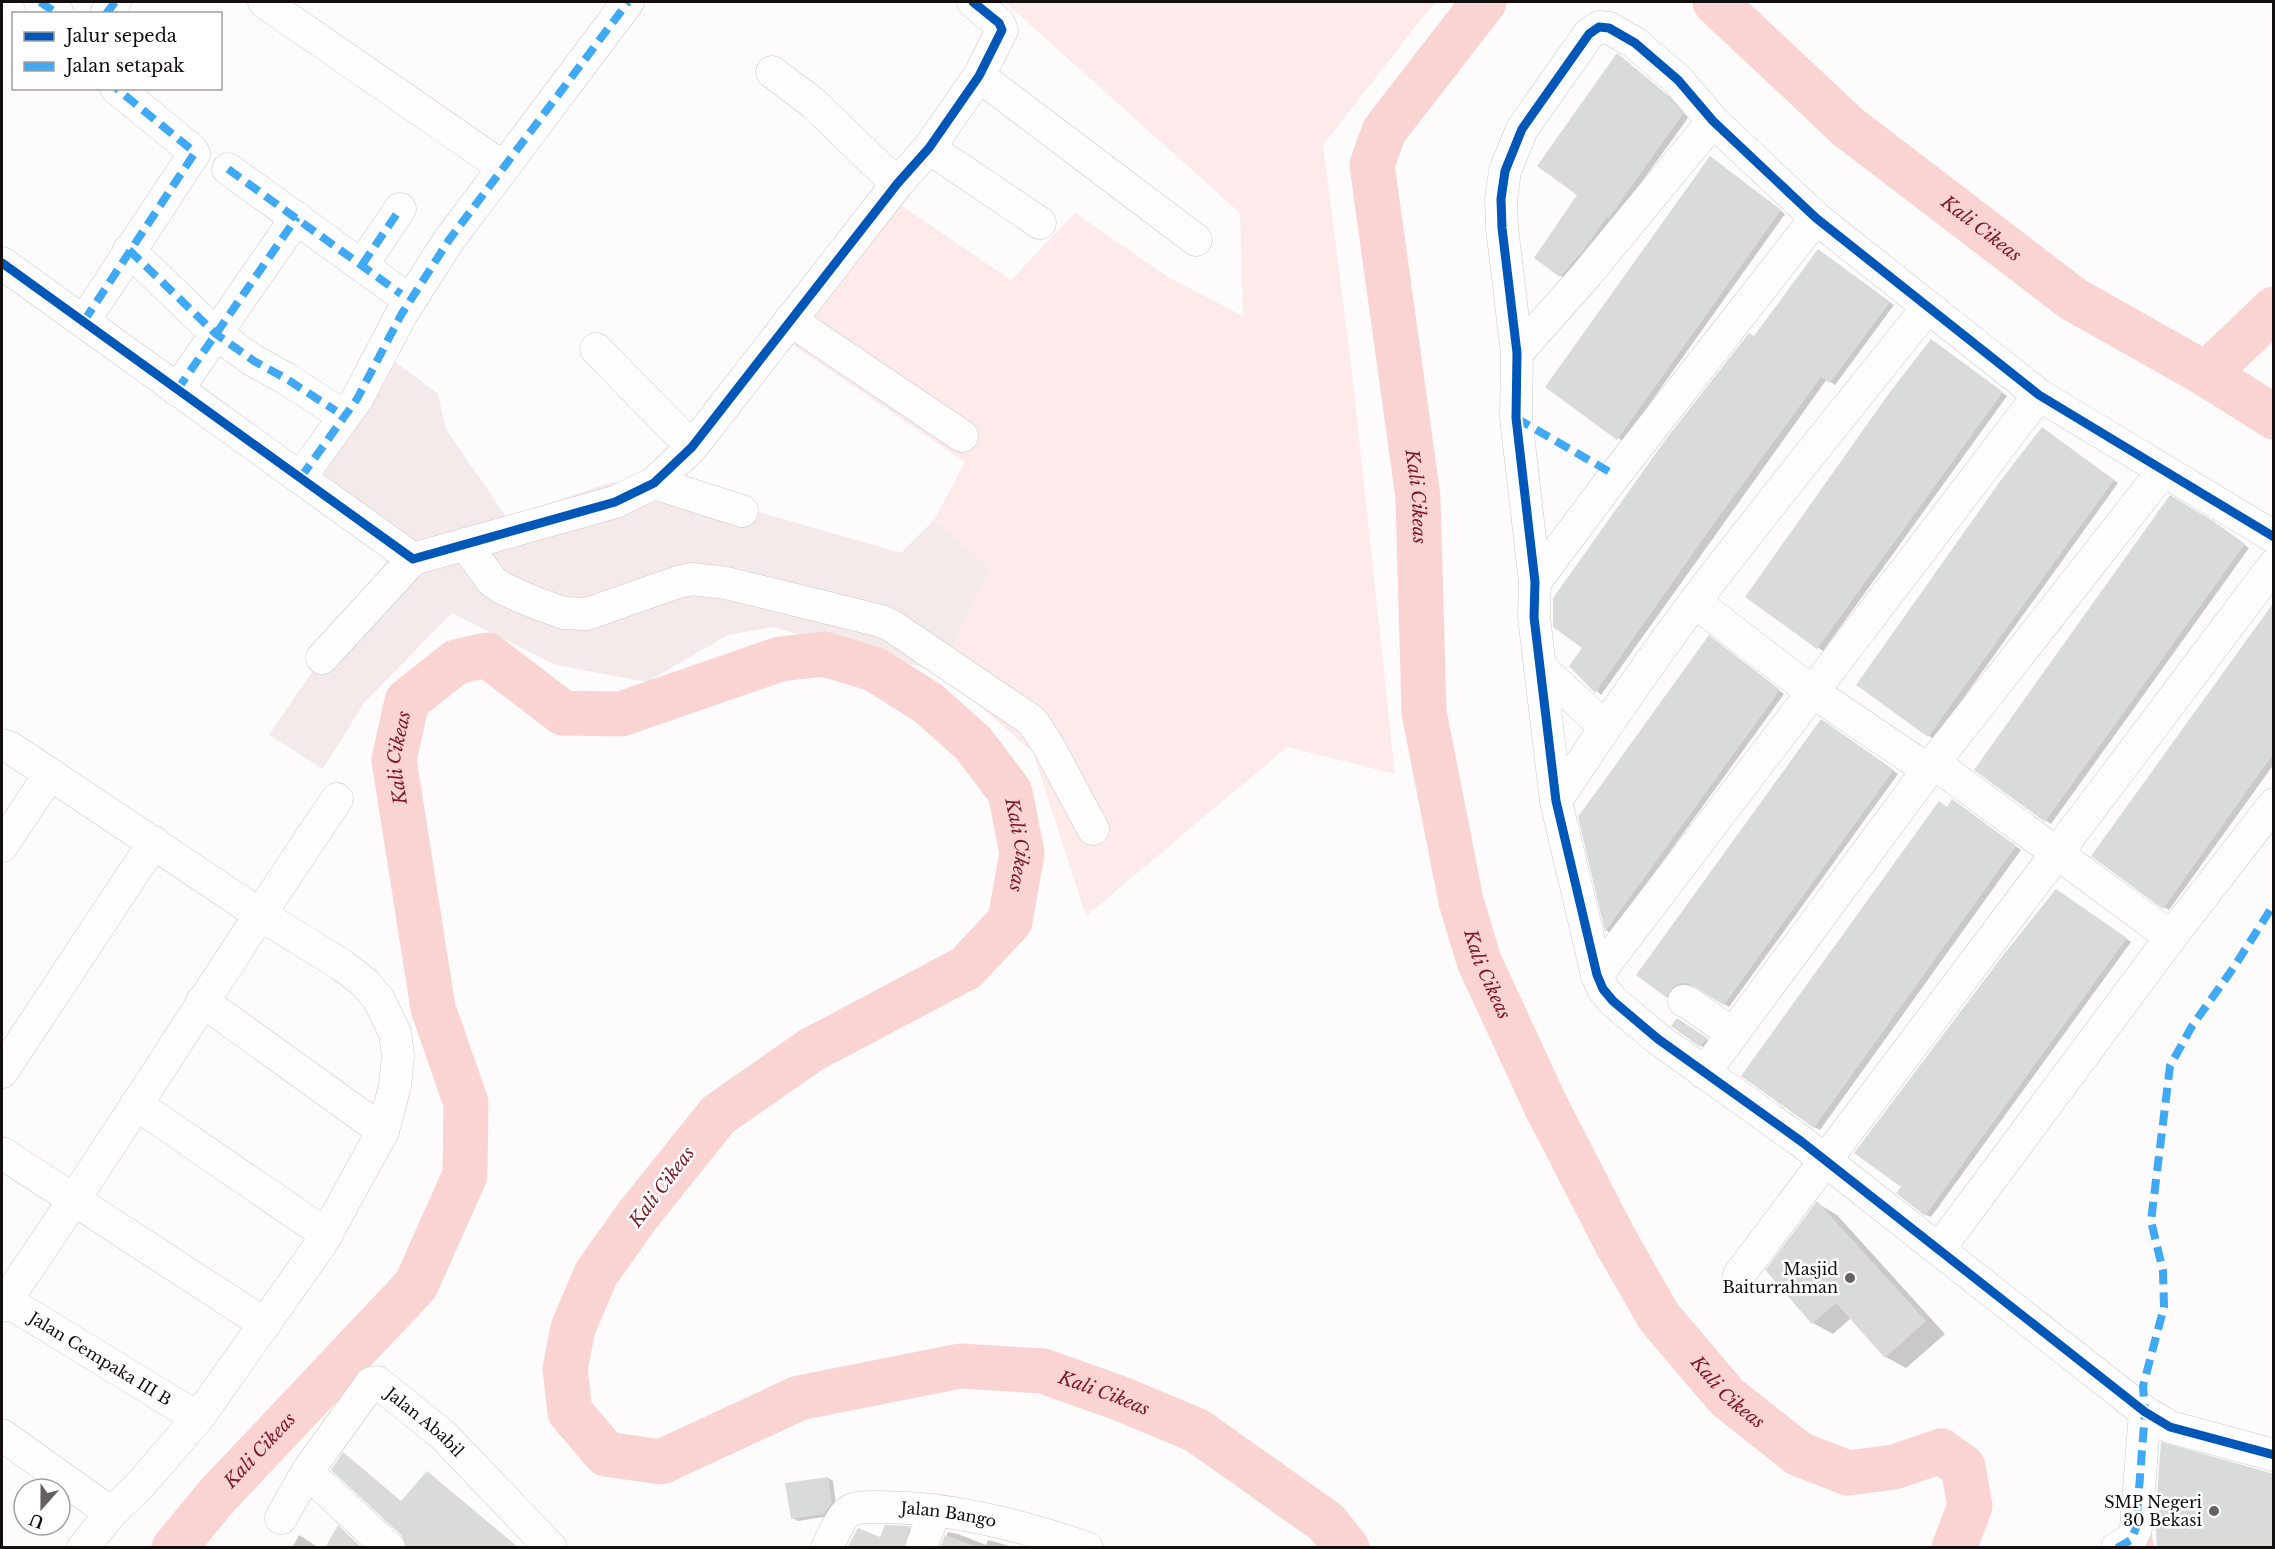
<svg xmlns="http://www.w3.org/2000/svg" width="2275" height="1549" viewBox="0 0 2275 1549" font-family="'Libre Baskerville',serif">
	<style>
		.built { fill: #f4eaea }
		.grass { fill: #fdeaea }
		.shadow { fill: #0003 }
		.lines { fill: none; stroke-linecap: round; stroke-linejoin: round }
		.stream { stroke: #fad4d3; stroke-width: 8 }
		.river { stroke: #fad4d3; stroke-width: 45 }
		.building { fill: #d9dbda }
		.minor-casing { stroke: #ccc8c8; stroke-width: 33 }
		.minor { stroke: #fffefe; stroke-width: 32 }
		.quiet { stroke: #3fa9f5; stroke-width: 8; stroke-dasharray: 15 8; stroke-linecap: butt }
		.cycleway-casing { stroke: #fff; stroke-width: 13 }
		.cycleway { stroke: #0057b8; stroke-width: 9 }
		.poi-dot { fill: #666161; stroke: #fff; stroke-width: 2 }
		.labels { text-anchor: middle; stroke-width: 5; stroke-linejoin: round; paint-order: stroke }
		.poi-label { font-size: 16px; fill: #140e0e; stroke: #fff; text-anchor: end }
		.street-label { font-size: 16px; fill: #140e0e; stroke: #fff }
		.water-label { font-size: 18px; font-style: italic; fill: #7b1a26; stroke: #fff }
	</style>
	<rect width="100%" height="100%" fill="#fdfbfb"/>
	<path class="built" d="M 378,349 L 438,394 L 446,429 L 507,518 L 612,482 L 697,494 L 901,553 L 934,520 L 991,568 L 940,672 L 772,627 L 728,635 L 647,682 L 556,665 L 452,613 L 364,703 L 323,769 L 269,735 L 399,543 L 292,467 Z"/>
	<path class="grass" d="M 1005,2 L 1437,2 L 1430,8 L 1323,145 L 1351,364 L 1395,774 L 1287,747 L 1086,916 L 1033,752 L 940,672 L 990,569 L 934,520 L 965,462 L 781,337 L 893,200 L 1011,280 L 1075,213 L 1168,277 L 1243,316 L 1240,213 Z"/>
	<g class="shadow">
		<path d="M 1622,58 L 1670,97 L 1688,118 L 1614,220 L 1566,279 L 1561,276 L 1580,195 Z"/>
		<path d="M 1715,161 L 1785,214 L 1623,441 L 1618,438 Z"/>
		<path d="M 1824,254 L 1894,305 L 1835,385 L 1827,379 L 1601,695 L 1571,666 L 1584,648 L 1754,338 Z"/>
		<path d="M 1936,344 L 2007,396 L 1823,651 L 1747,597 Z"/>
		<path d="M 2047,432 L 2118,483 L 1934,739 L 1929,736 Z"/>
		<path d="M 2218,526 L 2249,548 L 2051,824 L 1976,769 Z"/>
		<path d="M 2274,604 L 2274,764 L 2169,910 L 2164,907 Z"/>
		<path d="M 1714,640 L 1784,694 L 1611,933 L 1607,931 L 1580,817 Z"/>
		<path d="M 1826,724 L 1898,774 L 1729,1007 L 1701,988 L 1688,985 L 1678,990 L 1672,999 L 1638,975 Z"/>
		<path d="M 1958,804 L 2021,850 L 1820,1130 L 1814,1127 L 1948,808 Z"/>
		<path d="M 2062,894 L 2131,942 L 1931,1217 L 1926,1215 Z"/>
		<path d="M 1683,1023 L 1711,1042 L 1706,1049 L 1673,1026 Z"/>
		<path d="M 1817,1203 L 1837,1215 L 1945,1334 L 1906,1368 L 1886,1357 L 1851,1318 L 1833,1334 L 1813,1323 Z"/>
		<path d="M 828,1478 L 833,1481 L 836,1506 L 830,1516 L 798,1521 L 793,1518 Z"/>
		<path d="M 909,1528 L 914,1531 L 910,1548 L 848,1548 L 881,1539 Z"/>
		<path d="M 948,1532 L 958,1534 L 986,1545 L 988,1540 L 1017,1548 L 941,1548 Z"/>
		<path d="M 299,1535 L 304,1538 L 319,1548 L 292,1548 Z"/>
	</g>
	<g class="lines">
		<path class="stream" d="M 2147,1528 L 2150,1548"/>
		<g class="river">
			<path id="s1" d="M 1484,2 L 1384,131 L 1372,165 L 1418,497 L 1424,712 L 1461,901 L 1479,961 L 1546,1106 L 1616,1242 L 1659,1317 L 1727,1397 L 1799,1454 L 1848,1473 L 1894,1467 L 1941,1451 L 1963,1467 L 1970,1506 L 1954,1548"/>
			<path id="s2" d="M 1715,2 L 1848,127 L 2073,299 L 2206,374 L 2274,417"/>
			<path d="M 2206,374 L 2274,309"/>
			<path id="s3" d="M 174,1548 L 216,1497 L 416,1285 L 465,1175 L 466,1103 L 433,1008 L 394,760 L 407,701 L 456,662 L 487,655 L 563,713 L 621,714 L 780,659 L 824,654 L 874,669 L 928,703 L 973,743 L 1010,792 L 1022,853 L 1010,921 L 966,968 L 811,1050 L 718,1115 L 637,1216 L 596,1274 L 573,1328 L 565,1369 L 570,1412 L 606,1454 L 661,1462 L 799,1398 L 960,1366 L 1043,1371 L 1119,1398 L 1196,1430 L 1326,1522 L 1347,1548"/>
		</g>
	</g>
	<g class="building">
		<path d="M 1617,53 L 1665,93 L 1683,114 L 1609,218 L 1607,217 L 1582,252 L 1560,277 L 1534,258 L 1577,195 L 1537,166 Z"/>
		<path d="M 1710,156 L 1781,210 L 1617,440 L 1545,387 Z"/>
		<path d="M 1818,249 L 1890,302 L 1830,383 L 1821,377 L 1713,525 L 1595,693 L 1569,666 L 1582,648 L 1553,627 L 1553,598 L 1666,439 L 1749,333 L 1754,336 Z"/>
		<path d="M 1931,339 L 2003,392 L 1817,649 L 1745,597 L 1890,392 Z"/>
		<path d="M 2042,427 L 2114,480 L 1928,737 L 1856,685 L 2001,480 Z"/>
		<path d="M 2170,495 L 2213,521 L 2245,544 L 2045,822 L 1974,770 Z"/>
		<path d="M 2274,602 L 2274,753 L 2163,909 L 2091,856 Z"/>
		<path d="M 1709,635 L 1780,690 L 1605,932 L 1578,817 Z"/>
		<path d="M 1821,719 L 1894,770 L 1724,1005 L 1690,984 L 1681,983 L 1673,987 L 1667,998 L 1636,975 Z"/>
		<path d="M 1952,799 L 2016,846 L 1814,1128 L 1741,1076 L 1939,801 L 1947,807 Z"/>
		<path d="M 2056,889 L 2127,938 L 1925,1216 L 1896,1193 L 1901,1187 L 1854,1153 L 2004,954 Z"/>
		<path d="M 1677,1018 L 1707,1038 L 1700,1047 L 1671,1026 Z"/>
		<path d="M 1817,1201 L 1926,1321 L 1885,1358 L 1836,1303 L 1812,1324 L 1765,1270 Z"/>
		<path d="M 2161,1442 L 2274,1474 L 2274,1548 L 2157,1548 L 2155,1520 Z"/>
		<path d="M 343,1452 L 401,1501 L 427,1471 L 519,1548 L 406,1548 L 401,1535 L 331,1470 Z"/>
		<path d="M 828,1477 L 832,1503 L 824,1514 L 791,1519 L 785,1483 Z"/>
		<path d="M 338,1525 L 360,1546 L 359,1548 L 325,1548 Z"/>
		<path d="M 885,1525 L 910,1526 L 904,1548 L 847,1548 L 858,1528 L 880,1537 Z"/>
		<path d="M 945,1535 L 974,1546 L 974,1548 L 940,1548 Z"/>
	</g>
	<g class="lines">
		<defs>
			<g id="minor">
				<path d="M 40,2 L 58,14"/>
				<path d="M 264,2 L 503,167"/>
				<path d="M 106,14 L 115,2"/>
				<path d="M 772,72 L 812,102 L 897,184"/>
				<path d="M 979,76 L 1196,240"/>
				<path d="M 929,148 L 1040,223"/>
				<path d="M 228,169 L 401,294"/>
				<path d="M 129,250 L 216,334 L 254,361 L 285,378 L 336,411"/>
				<path d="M 2,263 L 413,559 L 615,502 L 654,483 L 692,447 L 897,184 L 929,148 L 979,76 L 1002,30 L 999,23 L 973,2"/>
				<path d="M 362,265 L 400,209"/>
				<path d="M 790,320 L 962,436"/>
				<path d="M 84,321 L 194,154 L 192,150 L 116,88"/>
				<path d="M 596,349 L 692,447"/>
				<path d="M 1517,353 L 1587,274 L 1713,121"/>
				<path d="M 177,390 L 297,217"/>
				<path d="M 301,477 L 357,399 L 401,315 L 449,240 L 628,2"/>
				<path d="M 654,483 L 742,511"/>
				<path d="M 2274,537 L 2039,395 L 1816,218 L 1713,121 L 1678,80 L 1635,43 L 1609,28 L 1599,27 L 1589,34 L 1522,129 L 1505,171 L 1501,199 L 1502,228 L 1517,353 L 1516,418 L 1535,582 L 1534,617 L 1556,801 L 1597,975 L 1603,989 L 1613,1001 L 1658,1039 L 1802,1142 L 2145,1412 L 2170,1427 L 2274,1455"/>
				<path d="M 465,544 L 492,581 L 502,588 L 533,602 L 564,613 L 587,614 L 678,582 L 692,579 L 726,583 L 881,621 L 892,626 L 1032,721 L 1048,745 L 1093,829"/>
				<path d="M 1535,582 L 1615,475 L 1816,218"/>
				<path d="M 1695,602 L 1807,688 L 1928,770 L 1938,766 L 2171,937"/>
				<path d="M 322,658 L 413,559"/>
				<path d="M 1540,667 L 1605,727"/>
				<path d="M 2,745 L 11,748 L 50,774 L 259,914 L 342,965 L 365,983 L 379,1000 L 395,1033 L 398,1055 L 395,1086 L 383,1131 L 321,1244 L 198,1418 L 141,1484 L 111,1513 L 83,1548"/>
				<path d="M 1556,801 C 1601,733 1647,665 1696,600 C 1771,501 1850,405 1927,308"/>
				<path d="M 2,846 L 50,774"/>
				<path d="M 1597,975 L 2039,395"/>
				<path d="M 202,1001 L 383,1131"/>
				<path d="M 1684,1001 L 1689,1003 L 1733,1034"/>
				<path d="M 2,1072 L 154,842"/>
				<path d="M 1704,1073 L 1928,770 L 2163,471"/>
				<path d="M 136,1104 L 327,1235"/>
				<path d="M 2,1153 L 265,1324"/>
				<path d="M 1939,1249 L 2171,937 L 2274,804"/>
				<path d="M 1739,1275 L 2274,565"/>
				<path id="s4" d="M 5,1300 L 198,1418"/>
				<path d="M 2,1306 C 117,1140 223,967 337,799"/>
				<path d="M 2,1435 L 111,1513"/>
				<path d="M 307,1472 L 389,1548"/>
				<path id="s5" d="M 281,1518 L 307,1472 L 371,1383 L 377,1382 L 443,1435 L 551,1548"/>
				<path id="s6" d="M 827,1548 C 831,1539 841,1517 848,1512 C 857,1506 869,1507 879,1507 C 951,1507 1020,1525 1087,1548"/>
				<path d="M 921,1548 L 935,1510"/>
				<path d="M 2117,1548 L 2131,1540 L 2136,1528 L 2145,1412"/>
			</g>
		</defs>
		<use href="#minor" class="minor-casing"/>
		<use href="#minor" class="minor"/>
		<g class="quiet">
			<path d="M 40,2 L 58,14"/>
			<path d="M 106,14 L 115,2"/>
			<path d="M 228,169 L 401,294"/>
			<path d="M 129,250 L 216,334 L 254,361 L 285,378 L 336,411"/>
			<path d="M 362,265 L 400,209"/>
			<path d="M 84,321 L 194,154 L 192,150 L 116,88"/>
			<path d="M 177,390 L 297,217"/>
			<path d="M 1516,418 L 1615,475"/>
			<path d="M 301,477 L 357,399 L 401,315 L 449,240 L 628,2"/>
			<path d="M 2117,1548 L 2131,1540 L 2136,1528 L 2145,1412 L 2143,1386 L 2164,1307 L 2163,1271 L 2151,1221 L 2170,1066 L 2192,1026 L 2234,967 L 2274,904"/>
		</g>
		<defs>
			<g id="cycleway">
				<path d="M 2,263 L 413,559 L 615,502 L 654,483 L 692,447 L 897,184 L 929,148 L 979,76 L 1002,30 L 999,23 L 973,2"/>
				<path d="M 2274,537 L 2039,395 L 1816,218 L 1713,121 L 1678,80 L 1635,43 L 1609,28 L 1599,27 L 1589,34 L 1522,129 L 1505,171 L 1501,199 L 1502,228 L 1517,353 L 1516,418 L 1535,582 L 1534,617 L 1556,801 L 1597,975 L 1603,989 L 1613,1001 L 1658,1039 L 1802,1142 L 2145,1412 L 2170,1427 L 2274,1455"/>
			</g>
		</defs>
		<use href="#cycleway" class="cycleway-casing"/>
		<use href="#cycleway" class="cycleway"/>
	</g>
	<g class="poi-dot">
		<circle cx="1850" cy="1278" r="6"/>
		<circle cx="2214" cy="1511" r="6"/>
	</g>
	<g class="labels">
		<g class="poi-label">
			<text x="1838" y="1275">Masjid<tspan x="1838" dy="18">Baiturrahman</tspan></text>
			<text x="2202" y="1508">SMP Negeri<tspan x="2202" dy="18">30 Bekasi</tspan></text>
		</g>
		<g class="street-label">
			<text dy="6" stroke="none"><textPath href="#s4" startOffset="112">Jalan Cempaka III B</textPath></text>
			<text dy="6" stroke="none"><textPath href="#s5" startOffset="231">Jalan Ababil</textPath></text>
			<text dy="6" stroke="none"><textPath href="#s6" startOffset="144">Jalan Bango</textPath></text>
		</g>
		<g class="water-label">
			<text dy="6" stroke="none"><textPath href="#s2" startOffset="350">Kali Cikeas</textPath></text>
			<text dy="6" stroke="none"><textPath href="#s1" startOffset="534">Kali Cikeas</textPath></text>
			<text dy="6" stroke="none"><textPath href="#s3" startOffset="904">Kali Cikeas</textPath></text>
			<text dy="6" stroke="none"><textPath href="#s3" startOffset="1714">Kali Cikeas</textPath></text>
			<text dy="6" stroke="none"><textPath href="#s1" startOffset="1020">Kali Cikeas</textPath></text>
			<text transform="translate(662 1187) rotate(-53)" y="6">Kali Cikeas</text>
			<text dy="6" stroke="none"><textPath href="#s1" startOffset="1506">Kali Cikeas</textPath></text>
			<text dy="6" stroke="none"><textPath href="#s3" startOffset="3064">Kali Cikeas</textPath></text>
			<text dy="6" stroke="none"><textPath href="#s3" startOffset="130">Kali Cikeas</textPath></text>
		</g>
	</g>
	<rect width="2275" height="1549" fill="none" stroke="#140e0e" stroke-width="6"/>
	<rect x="12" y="12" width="210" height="78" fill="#ffffff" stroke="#a19f9f" stroke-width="1.5"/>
	<rect x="24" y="32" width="30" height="9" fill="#0057b8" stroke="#a19f9f" stroke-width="1.5"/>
	<text x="66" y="42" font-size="18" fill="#140e0e">Jalur sepeda</text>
	<rect x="24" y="62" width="30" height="9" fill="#3fa9f5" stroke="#a19f9f" stroke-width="1.5"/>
	<text x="66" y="72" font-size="18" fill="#140e0e">Jalan setapak</text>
	<g transform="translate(42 1507) rotate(201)"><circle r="28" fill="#ffffff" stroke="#a19f9f" stroke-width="1.5"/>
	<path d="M0-4.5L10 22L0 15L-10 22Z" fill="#666161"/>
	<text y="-9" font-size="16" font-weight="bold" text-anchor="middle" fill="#140e0e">U</text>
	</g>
</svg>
